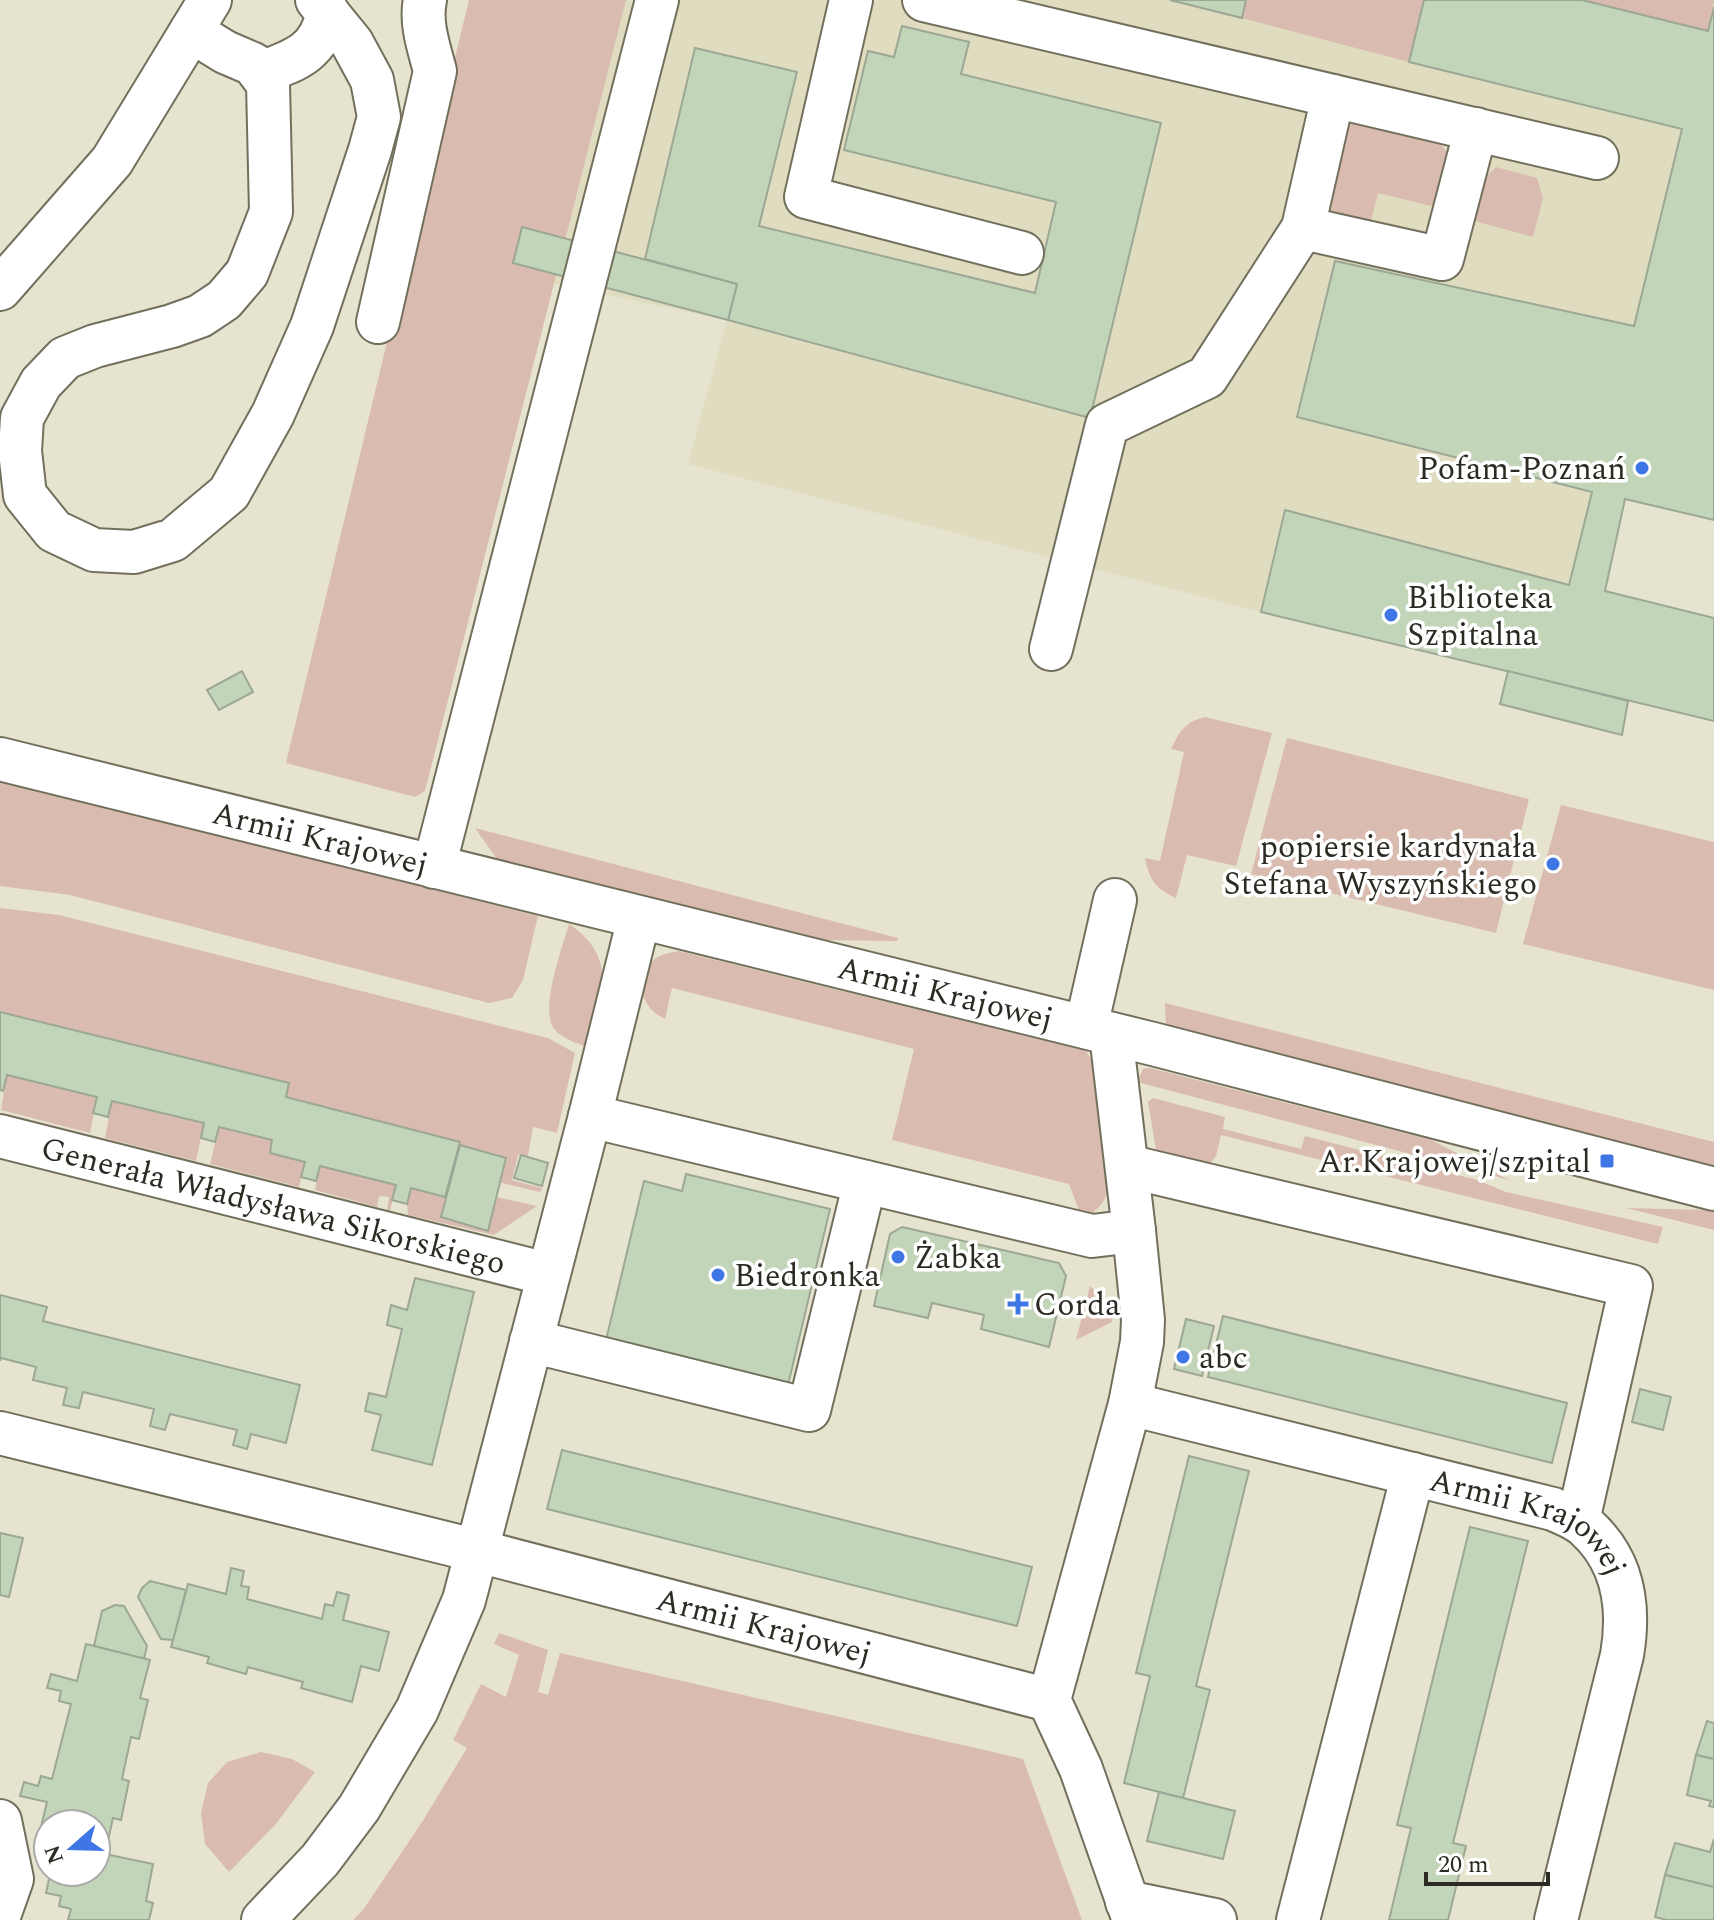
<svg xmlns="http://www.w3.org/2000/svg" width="1714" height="1920" viewBox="0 0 1714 1920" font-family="Spectral,serif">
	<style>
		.built { fill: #dfdcbf }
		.green { fill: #dabbb0 }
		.building { fill: #c2d5b8; stroke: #9ca795; stroke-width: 2 }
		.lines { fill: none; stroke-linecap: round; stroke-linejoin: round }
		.minor-casing { stroke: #72705d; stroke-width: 46 }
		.minor { stroke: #fff; stroke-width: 42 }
		.poi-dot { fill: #3e76e6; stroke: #fff; stroke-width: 3 }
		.labels { text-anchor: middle; stroke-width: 7; stroke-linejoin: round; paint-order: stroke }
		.poi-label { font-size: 32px; fill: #2c2b23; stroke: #fff; text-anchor: start }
		.street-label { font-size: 32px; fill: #2c2b23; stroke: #fff }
	</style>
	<rect width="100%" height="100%" fill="#e6e4cf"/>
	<path class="built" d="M 469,0 L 1714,0 L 1714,520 L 1625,499 L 1605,591 L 1714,618 L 1714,721 L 1261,612 L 688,464 L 727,320 L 407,253 Z"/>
	<g class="green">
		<path d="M 469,0 L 626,0 L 425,791 L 415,797 L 286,763 Z"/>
		<path d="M 1246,0 L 1424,0 L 1409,62 L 1242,18 Z"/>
		<path d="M 1582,0 L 1714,0 L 1708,31 Z"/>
		<path d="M 1366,120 L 1441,145 L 1449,154 L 1442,199 L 1431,206 L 1378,193 L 1370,225 L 1330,215 L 1315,183 L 1344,124 Z"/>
		<path d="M 1496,167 L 1537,178 L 1543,198 L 1533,237 L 1471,220 L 1481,182 Z"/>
		<path d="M 1205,717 L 1272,733 L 1236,866 L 1187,855 L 1176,898 C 1156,889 1149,880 1145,858 L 1160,861 L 1184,752 L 1171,749 C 1180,731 1185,722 1205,717 Z"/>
		<path d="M 1287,738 L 1529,799 L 1496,933 L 1251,874 Z"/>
		<path d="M 0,781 L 538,916 L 523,980 L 512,998 L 489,1003 L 70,895 L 0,886 Z"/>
		<path d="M 1561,805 L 1714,842 L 1714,990 L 1523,944 Z"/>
		<path d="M 475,828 L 898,938 L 897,941 L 815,940 L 499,862 Z"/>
		<path d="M 0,908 L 59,915 L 548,1038 L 575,1053 L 557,1133 L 533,1127 L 528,1156 L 518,1155 L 512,1180 L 542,1188 L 540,1192 L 501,1183 L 506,1158 L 460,1145 L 459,1142 L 286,1097 L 289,1083 L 0,1012 Z"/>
		<path d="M 569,924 C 620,958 601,998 589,1048 C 579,1044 563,1039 555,1030 C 538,1011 563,946 569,924 Z"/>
		<path d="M 679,951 L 1086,1051 L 1098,1070 L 1110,1180 C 1107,1201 1100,1210 1082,1218 L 1069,1184 L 892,1140 L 914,1049 L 672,988 L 665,1019 C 644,1010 633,984 649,964 C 657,955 668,953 679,951 Z"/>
		<path d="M 1165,1003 L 1714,1142 L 1714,1166 L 1166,1027 Z"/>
		<path d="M 1150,1068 L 1431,1140 L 1509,1180 L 1137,1082 L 1143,1069 Z"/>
		<path d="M 7,1075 L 97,1097 L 90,1133 L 1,1110 Z"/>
		<path d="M 1153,1098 L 1225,1117 L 1223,1129 L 1301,1149 L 1305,1136 L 1477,1180 L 1506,1192 L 1663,1227 L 1658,1244 L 1221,1135 L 1216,1156 L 1209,1165 L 1158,1162 L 1148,1102 Z"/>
		<path d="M 112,1101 L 204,1123 L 196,1161 L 105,1138 Z"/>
		<path d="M 219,1127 L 272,1140 L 305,1162 L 299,1187 L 210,1164 Z"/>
		<path d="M 320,1166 L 396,1185 L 390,1211 L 387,1210 L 389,1197 L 379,1196 L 377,1207 L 315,1190 Z"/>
		<path d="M 411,1188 L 445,1197 L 441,1218 L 488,1231 L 497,1197 L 537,1206 L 494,1235 L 408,1215 L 407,1204 Z"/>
		<path d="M 1626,1208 L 1707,1210 L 1714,1212 L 1714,1230 Z"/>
		<path d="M 1090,1286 L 1114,1309 L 1112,1322 L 1076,1340 Z"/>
		<path d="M 499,1633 L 548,1650 L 538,1692 L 548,1695 L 560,1653 L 1023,1759 L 1082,1920 L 353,1920 L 363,1910 L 422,1822 L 467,1748 L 453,1740 L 481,1684 L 506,1697 L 519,1655 L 494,1644 Z"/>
		<path d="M 261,1752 L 292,1759 L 315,1772 L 275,1825 L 229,1872 L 205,1844 L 201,1813 L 208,1783 L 227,1762 Z"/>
	</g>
	<g class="building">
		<path d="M 1170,0 L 1246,0 L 1242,18 Z"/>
		<path d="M 1424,0 L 1582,0 L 1708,31 L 1714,7 L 1714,520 L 1625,499 L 1605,591 L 1714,618 L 1714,721 L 1261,612 L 1285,510 L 1569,585 L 1592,492 L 1297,417 L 1335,261 L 1634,326 L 1682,129 L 1409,62 Z"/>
		<path d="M 902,26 L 969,42 L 961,74 L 1161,123 L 1090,418 L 728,320 L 737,284 L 645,259 L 695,48 L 797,72 L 759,226 L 1035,293 L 1056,202 L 844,150 L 868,51 L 894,57 Z"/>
		<path d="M 522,227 L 737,284 L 728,320 L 513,263 Z"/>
		<path d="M 242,671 L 253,692 L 219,710 L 207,690 Z"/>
		<path d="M 1508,671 L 1628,701 L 1622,735 L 1500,704 Z"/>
		<path d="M 0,1012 L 289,1083 L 286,1097 L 460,1142 L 445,1197 L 411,1188 L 407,1204 L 392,1200 L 396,1185 L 320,1166 L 316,1181 L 301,1177 L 305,1162 L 270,1153 L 272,1140 L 219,1127 L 215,1142 L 201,1138 L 204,1123 L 112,1101 L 108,1117 L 93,1113 L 97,1097 L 7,1075 L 3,1091 L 0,1090 Z"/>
		<path d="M 460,1145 L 506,1158 L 488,1231 L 441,1217 Z"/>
		<path d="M 521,1155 L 548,1163 L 542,1186 L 514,1178 Z"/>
		<path d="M 686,1174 L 830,1209 L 788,1385 L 606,1340 L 644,1181 L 682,1191 Z"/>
		<path d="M 902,1227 L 1059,1263 L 1066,1276 L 1049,1347 L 981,1329 L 984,1315 L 932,1303 L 928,1318 L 874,1306 L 890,1234 Z"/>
		<path d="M 415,1278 L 474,1292 L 432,1465 L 372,1450 L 381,1415 L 365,1411 L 369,1393 L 386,1397 L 402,1329 L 387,1325 L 391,1305 L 407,1310 Z"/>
		<path d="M 0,1295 L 47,1307 L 43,1321 L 300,1385 L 286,1443 L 251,1434 L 247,1449 L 233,1445 L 237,1430 L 170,1414 L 165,1430 L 150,1426 L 154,1409 L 83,1392 L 79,1408 L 63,1405 L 67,1388 L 33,1380 L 36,1367 L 1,1358 L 0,1361 Z"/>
		<path d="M 1223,1316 L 1567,1403 L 1552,1463 L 1208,1377 Z"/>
		<path d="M 1186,1319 L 1214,1326 L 1202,1376 L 1174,1369 Z"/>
		<path d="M 1640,1389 L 1671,1397 L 1663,1430 L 1632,1422 Z"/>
		<path d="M 562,1450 L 1032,1567 L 1017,1626 L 547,1509 Z"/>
		<path d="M 1189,1456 L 1249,1471 L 1196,1686 L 1210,1690 L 1183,1798 L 1124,1783 L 1150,1676 L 1136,1673 Z"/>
		<path d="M 1470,1527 L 1528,1541 L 1453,1843 L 1466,1846 L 1448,1920 L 1389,1920 L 1411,1828 L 1397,1825 Z"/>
		<path d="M 0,1533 L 23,1538 L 9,1597 L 0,1595 Z"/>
		<path d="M 231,1568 L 244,1571 L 241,1586 L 249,1587 L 247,1599 L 322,1619 L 325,1604 L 333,1606 L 337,1592 L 349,1595 L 343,1620 L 389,1632 L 379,1671 L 361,1666 L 352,1702 L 301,1688 L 303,1682 L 248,1667 L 246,1674 L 207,1663 L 209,1657 L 171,1647 L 188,1584 L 226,1594 Z"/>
		<path d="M 150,1581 L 186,1590 L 173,1640 L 161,1639 L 138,1597 L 142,1588 Z"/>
		<path d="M 115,1605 L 124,1606 L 147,1646 L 144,1659 L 94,1646 L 102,1611 Z"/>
		<path d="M 86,1644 L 150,1660 L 140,1698 L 148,1700 L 139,1739 L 131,1737 L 122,1779 L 129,1781 L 121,1820 L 113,1818 L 105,1854 L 153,1864 L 146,1901 L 153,1903 L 149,1920 L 68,1920 L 71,1909 L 59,1906 L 61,1896 L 46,1893 L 49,1879 L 76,1886 L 79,1872 L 96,1872 L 96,1824 L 48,1824 L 48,1842 L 38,1839 L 47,1802 L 20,1796 L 24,1782 L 38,1786 L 41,1776 L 52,1779 L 71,1704 L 59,1701 L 61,1691 L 47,1688 L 51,1674 L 77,1681 Z"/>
		<path d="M 1707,1721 L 1714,1723 L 1714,1759 L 1696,1755 Z"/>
		<path d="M 1696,1755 L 1714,1759 L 1714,1807 L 1709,1806 L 1711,1801 L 1687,1795 Z"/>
		<path d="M 1159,1792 L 1235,1811 L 1223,1859 L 1147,1841 Z"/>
		<path d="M 1714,1839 L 1714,1887 L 1665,1875 L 1675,1843 L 1710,1852 Z"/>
		<path d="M 1665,1875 L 1714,1887 L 1714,1920 L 1667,1920 L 1655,1917 Z"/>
	</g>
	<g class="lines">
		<defs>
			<g id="minor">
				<path d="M 851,0 L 806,197 L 1022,253"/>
				<path d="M 924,0 L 1597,158"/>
				<path d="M 191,31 L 225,52 L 253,64 L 268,84 L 271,212 L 247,273 L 224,300 L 200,316 L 172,326 L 95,346 L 65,358 L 41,383 L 22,418 L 20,451 L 25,495 L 54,531 L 94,550 L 134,552 L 173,540 L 229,493 L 273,414 L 312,326 L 370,150 L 379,117 L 372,80 L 352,43 L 317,0"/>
				<path d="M 261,73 C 296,60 319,53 328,13"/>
				<path d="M 1303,228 L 1442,259 L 1476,129"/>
				<path d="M 0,289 L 112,161 L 210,0"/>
				<path d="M 378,322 L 435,71 C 429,48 420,23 425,0"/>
				<path d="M 1051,649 L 1107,425 L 1207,377 L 1303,228 L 1333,96"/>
				<path id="s1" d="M 0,759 L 1153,1044 L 1714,1189"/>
				<path d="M 434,867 L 657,0"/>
				<path d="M 1086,1027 L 1115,900"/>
				<path d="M 1111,1034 L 1134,1231 L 1143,1320 L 1142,1342 L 1130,1404 L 1049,1700 L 1081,1769 L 1134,1920"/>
				<path d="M 590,1116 L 1092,1236 L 1134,1231"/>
				<path id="s2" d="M 0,1136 L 547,1274"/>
				<path d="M 1127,1166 L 1631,1286 L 1578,1521"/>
				<path d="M 531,1341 L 809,1410 L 865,1182"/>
				<path id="s3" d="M 1130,1404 L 1553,1509 C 1564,1514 1578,1519 1586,1527 C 1624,1561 1630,1608 1622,1655 L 1556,1920"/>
				<path id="s4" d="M 0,1433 L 478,1551 L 1049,1700"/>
				<path d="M 0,1821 L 12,1879 L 0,1913"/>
				<path d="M 1127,1902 L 1215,1920"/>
				<path d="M 263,1920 L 320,1860 L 359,1808 L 417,1710 L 464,1600 L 590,1116 L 639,918"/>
				<path d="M 1298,1920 L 1413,1474"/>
			</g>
		</defs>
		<use href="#minor" class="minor-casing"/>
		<use href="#minor" class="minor"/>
	</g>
	<g class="poi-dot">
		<circle cx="1642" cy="468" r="8"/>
		<circle cx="1391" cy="615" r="8"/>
		<circle cx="1553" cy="864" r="8"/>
		<rect x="1599" y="1153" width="16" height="16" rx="4"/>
		<circle cx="898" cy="1257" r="8"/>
		<circle cx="718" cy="1275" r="8"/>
		<path d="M1014 1292h8v8h8v8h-8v8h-8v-8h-8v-8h8z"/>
		<circle cx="1183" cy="1357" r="8"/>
	</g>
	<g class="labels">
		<g class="poi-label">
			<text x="1626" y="479" text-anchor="end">Pofam-Poznań</text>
			<text x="1407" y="608">Biblioteka<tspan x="1407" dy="37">Szpitalna</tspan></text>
			<text x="1537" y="857" text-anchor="end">popiersie kardynała<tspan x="1537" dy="37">Stefana Wyszyńskiego</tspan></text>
			<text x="1591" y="1172" text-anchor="end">Ar.Krajowej/szpital</text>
			<text x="914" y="1268">Żabka</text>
			<text x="734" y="1286">Biedronka</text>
			<text x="1034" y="1315">Corda</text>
			<text x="1199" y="1368">abc</text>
		</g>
		<g class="street-label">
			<text dy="11" stroke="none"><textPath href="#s1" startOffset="330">Armii Krajowej</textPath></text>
			<text dy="11" stroke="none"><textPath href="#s1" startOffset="974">Armii Krajowej</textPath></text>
			<text dy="11" stroke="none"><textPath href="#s2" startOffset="282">Generała Władysława Sikorskiego</textPath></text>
			<text dy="11" stroke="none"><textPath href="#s3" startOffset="420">Armii Krajowej</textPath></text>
			<text dy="11" stroke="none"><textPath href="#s4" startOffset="788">Armii Krajowej</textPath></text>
		</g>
	</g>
	<g transform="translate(72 1848) rotate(250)"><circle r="38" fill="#ffffff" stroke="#abaaa7" stroke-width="2"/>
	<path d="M0-6L14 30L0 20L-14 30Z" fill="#3e76e6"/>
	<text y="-12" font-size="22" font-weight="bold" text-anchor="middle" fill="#2c2b23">N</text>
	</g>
	<path d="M1426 1872v12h122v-12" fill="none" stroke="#2c2b23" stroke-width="4"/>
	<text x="1438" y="1872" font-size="24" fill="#2c2b23" stroke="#ffffff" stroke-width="6" paint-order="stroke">20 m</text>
</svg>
